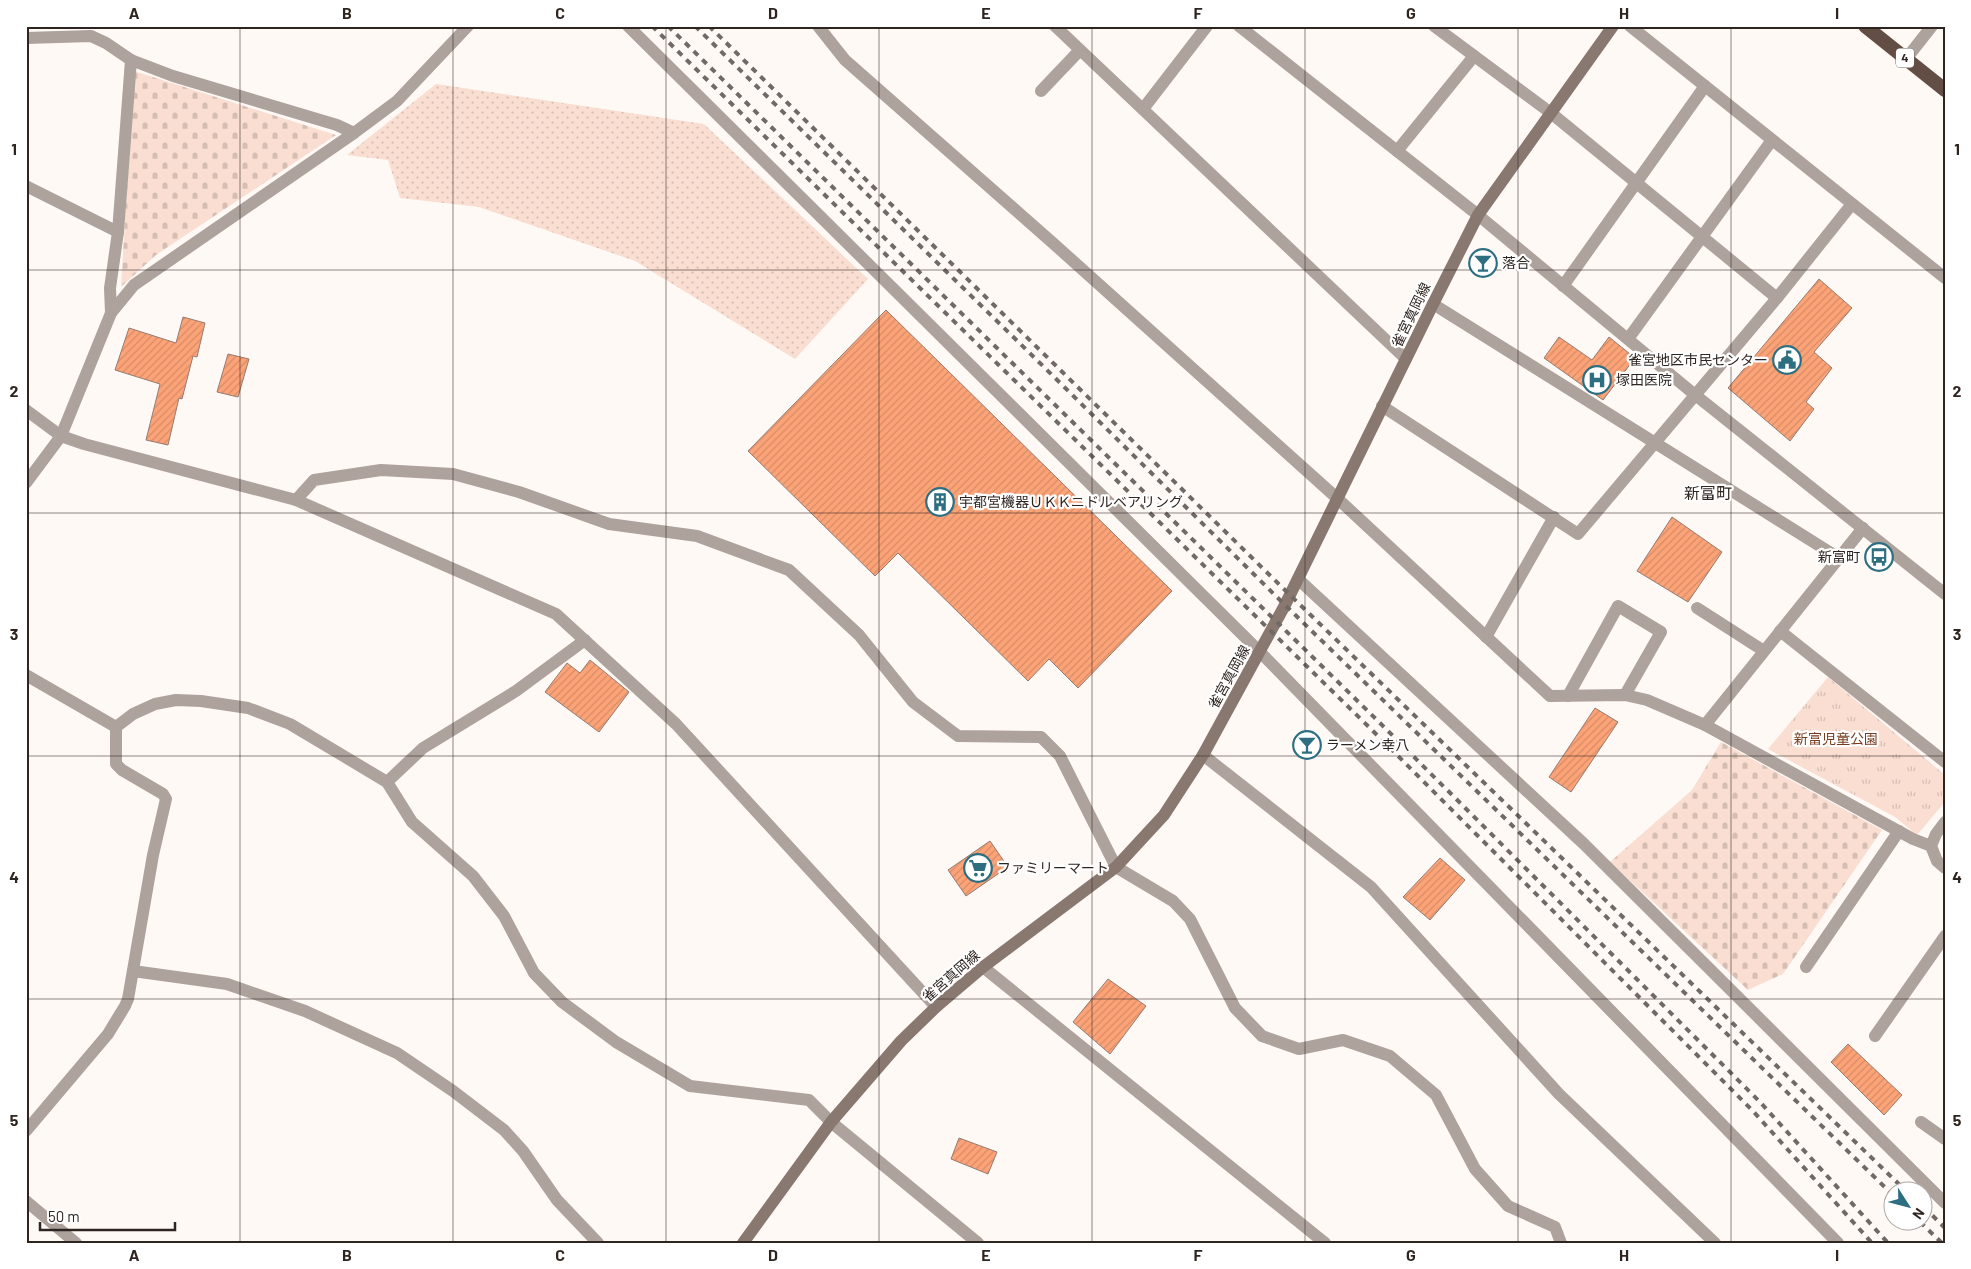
<svg xmlns="http://www.w3.org/2000/svg" width="1971" height="1269" viewBox="0 0 1971 1269" font-family="Barlow,'Noto Sans JP',sans-serif">
	<style>
		.grass { fill: url(#grass-dots) }
		.cemetery { fill: url(#cemetery-stones) }
		.park { fill: url(#park-tufts) }
		.building { fill: url(#building-hatch); stroke: #957b70 }
		.lines { fill: none; stroke-linecap: round; stroke-linejoin: round }
		.minor { stroke: #aea29d; stroke-width: 12 }
		.tertiary { stroke: #aea29d; stroke-width: 12 }
		.secondary { stroke: #897870; stroke-width: 12 }
		.trunk { stroke: #624e44; stroke-width: 14 }
		.rail { stroke: #716964; stroke-width: 4; stroke-dasharray: 6 6; stroke-linecap: butt }
		.grid { fill: none; stroke: #2f2520; stroke-width: 1; stroke-opacity: 0.55 }
		.labels { text-anchor: middle; stroke-width: 4.5; stroke-linejoin: round; paint-order: stroke }
		.shield { fill: #fff; stroke: #6d6663; stroke-width: 1 }
		.shield-label { font-size: 12px; font-weight: bold; fill: #2f2520 }
		.poi-label { font-size: 14px; fill: #2f2520; stroke: #fff; text-anchor: start }
		.street-label { font-size: 14px; fill: #2f2520; stroke: #fff }
		.park-label { font-size: 14px; fill: #763c1e; stroke: #fff }
		.quarter-label { font-size: 16px; fill: #2f2520; stroke: #fff }
		.neatline { fill: none; stroke: #2f2520; stroke-width: 2 }
		.grid-label { font-size: 16px; text-anchor: middle; font-weight: bold; fill: #2f2520 }
	</style>
	<defs>
		<pattern id="grass-dots" width="8" height="8" patternUnits="userSpaceOnUse" patternTransform="scale(1.25)"><rect width="8" height="8" fill="#f9ded1"/><path d="M2 2h.1M6 6h.1" fill="none" stroke="#d6beb3" stroke-width="1.8" stroke-linecap="round"/></pattern>
		<pattern id="cemetery-stones" width="16" height="16" patternUnits="userSpaceOnUse" patternTransform="scale(1.25)"><rect width="16" height="16" fill="#f9ded1"/><path d="M2 7V4a2 2 0 0 1 4 0v3zM10 15v-3a2 2 0 0 1 4 0v3z" fill="#d6beb3"/></pattern>
		<pattern id="park-tufts" width="24" height="20" patternUnits="userSpaceOnUse" patternTransform="scale(1.25)"><rect width="24" height="20" fill="#f9ded1"/><path d="M3 7l-1-3M5 7V3M7 7l1-3M15 17l-1-3M17 17v-4M19 17l1-3" fill="none" stroke="#d6beb3"/></pattern>
		<pattern id="building-hatch" width="6" height="6" patternUnits="userSpaceOnUse" patternTransform="scale(1.25)"><rect width="6" height="6" fill="#fca377"/><path d="M-1 1l2-2M0 6l6-6M5 7l2-2" fill="none" stroke="#d88c67"/></pattern>
	</defs>
	<rect width="100%" height="100%" fill="#fff9f6"/>
	<path class="grass" d="M 436,84 L 704,124 L 868,279 L 795,359 L 635,261 L 479,207 L 400,198 L 388,160 L 347,155 Z"/>
	<g class="cemetery">
		<path d="M 134,71 L 336,135 L 156,255 L 121,287 Z"/>
		<path d="M 1721,742 L 1882,830 L 1783,974 L 1748,990 L 1610,862 L 1692,790 Z"/>
	</g>
	<path class="park" d="M 1828,677 L 1945,775 L 1945,802 L 1917,835 L 1895,817 L 1768,749 Z"/>
	<g class="building">
		<path d="M 1819,279 L 1852,308 L 1814,352 L 1832,368 L 1806,402 L 1814,409 L 1790,441 L 1728,388 Z"/>
		<path d="M 886,310 L 1172,591 L 1078,688 L 1049,659 L 1028,681 L 898,553 L 875,576 L 748,451 Z"/>
		<path d="M 183,317 L 205,323 L 197,357 L 193,356 L 182,399 L 179,398 L 168,445 L 146,440 L 160,384 L 115,370 L 129,328 L 176,343 Z"/>
		<path d="M 1559,337 L 1592,360 L 1609,337 L 1635,358 L 1603,400 L 1544,358 Z"/>
		<path d="M 228,354 L 249,359 L 238,397 L 217,392 Z"/>
		<path d="M 1672,517 L 1722,552 L 1688,602 L 1637,571 Z"/>
		<path d="M 590,660 L 629,692 L 599,732 L 545,692 L 567,663 L 580,673 Z"/>
		<path d="M 1595,708 L 1618,722 L 1571,792 L 1549,777 Z"/>
		<path d="M 990,841 L 1008,867 L 966,896 L 948,870 Z"/>
		<path d="M 1440,858 L 1465,880 L 1430,920 L 1403,897 Z"/>
		<path d="M 1108,979 L 1146,1006 L 1110,1054 L 1073,1022 Z"/>
		<path d="M 1848,1044 L 1902,1095 L 1884,1115 L 1831,1062 Z"/>
		<path d="M 959,1138 L 997,1152 L 988,1174 L 951,1159 Z"/>
	</g>
	<g class="lines">
		<g class="minor">
			<path d="M 818,26 L 845,60 L 1054,244 L 1338,499 L 1550,696 L 1625,695 L 1647,700 L 1705,725 L 1913,839 L 1931,846 L 1937,861 L 1945,868"/>
			<path d="M 1055,26 L 1406,359"/>
			<path d="M 1434,26 L 1551,113 L 1777,298"/>
			<path d="M 1630,26 L 1945,278"/>
			<path d="M 26,38 L 91,36 L 106,43 L 131,60 L 173,76 L 337,125 L 354,133"/>
			<path d="M 1906,59 L 1932,26"/>
			<path d="M 1041,91 L 1080,50"/>
			<path d="M 1143,109 L 1207,26"/>
			<path d="M 1397,151 L 1474,56"/>
			<path d="M 26,186 L 118,232"/>
			<path d="M 1563,286 L 1705,86"/>
			<path d="M 1433,304 L 1839,558"/>
			<path d="M 111,313 L 110,288 L 118,232 L 131,60"/>
			<path d="M 1628,339 L 1772,140"/>
			<path d="M 1382,406 L 1578,534 L 1777,298 L 1852,204"/>
			<path d="M 26,410 L 61,436 L 84,444 L 296,500 L 556,614 L 676,724 L 936,1007"/>
			<path d="M 26,483 L 61,436 L 111,313 L 134,285 L 354,133 L 397,101 L 468,26"/>
			<path d="M 296,500 L 314,480 L 381,470 L 453,474 L 519,492 L 609,524 L 697,536 L 789,570 L 859,635 L 913,702 L 958,736 L 1041,737 L 1060,756 L 1116,867 L 1173,901 L 1190,919 L 1235,1008 L 1262,1036 L 1299,1049 L 1343,1040 L 1390,1056 L 1436,1095 L 1475,1169 L 1508,1206 L 1555,1227 L 1561,1243"/>
			<path d="M 1298,579 L 1584,844 L 1945,1203"/>
			<path d="M 1697,608 L 1764,651"/>
			<path d="M 1780,631 L 1945,762"/>
			<path d="M 1486,637 L 1554,517"/>
			<path d="M 26,675 L 116,727 L 133,714 L 155,704 L 176,700 L 201,701 L 248,708 L 290,724 L 387,782 L 412,822 L 473,876 L 504,916 L 534,973 L 562,1002 L 616,1042 L 690,1086 L 809,1100 L 831,1122 L 978,1243"/>
			<path d="M 1568,696 L 1618,606 L 1661,632 L 1625,695"/>
			<path d="M 1705,725 L 1863,528"/>
			<path d="M 1203,755 L 1371,887 L 1559,1094 L 1715,1243"/>
			<path d="M 387,782 L 423,748 L 516,691 L 585,640"/>
			<path d="M 983,967 L 1325,1243"/>
			<path d="M 1806,967 L 1899,831"/>
			<path d="M 133,971 L 227,984 L 305,1011 L 397,1053 L 453,1091 L 504,1130 L 523,1151 L 557,1200 L 598,1243"/>
			<path d="M 1875,1036 L 1945,936"/>
			<path d="M 1921,1122 L 1945,1139"/>
			<path d="M 26,1131 L 108,1034 L 125,1006 L 128,999 L 153,855 L 166,799 L 163,794 L 122,770 L 116,764 L 116,727"/>
			<path d="M 26,1201 L 76,1243"/>
		</g>
		<g class="tertiary">
			<path d="M 628,26 L 1260,652 L 1838,1243"/>
			<path d="M 1239,26 L 1478,215 L 1694,394 L 1945,594"/>
			<path d="M 1931,846 L 1936,834 L 1945,822"/>
		</g>
		<path class="secondary" d="M 743,1243 L 831,1122 L 901,1041 L 936,1007 L 983,967 L 1116,867 L 1164,815 L 1203,755 L 1285,605 L 1433,304 L 1478,215 L 1613,26"/>
		<path class="trunk" d="M 1865,26 L 1945,90"/>
		<g class="rail">
			<path d="M 652,26 L 1372,730 L 1752,1110 L 1872,1243"/>
			<path d="M 668,26 L 1379,722 L 1760,1102 L 1888,1243"/>
			<path d="M 695,26 L 1045,368 L 1285,605 L 1894,1196"/>
			<path d="M 709,26 L 1290,595 L 1907,1192"/>
			<path d="M 1924,1207 L 1945,1228"/>
			<path d="M 1920,1222 L 1942,1243"/>
		</g>
	</g>
	<path class="grid" d="M 240,26 L 240,1243M 453,26 L 453,1243M 666,26 L 666,1243M 879,26 L 879,1243M 1092,26 L 1092,1243M 1305,26 L 1305,1243M 1518,26 L 1518,1243M 1731,26 L 1731,1243M 26,270 L 1945,270M 26,513 L 1945,513M 26,756 L 1945,756M 26,999 L 1945,999"/>
	<defs>
		<symbol id="bar-ring" viewBox="-11 -11 22 22"><circle r="9.5" fill="#fff" stroke="#2d6e81" stroke-width="1.5"/><path d="M-6-5H6L.8 .8V4.5H3.5V6h-7V4.5H-.8V.8Z" fill="#2d6e81"/></symbol>
		<symbol id="civic-ring" viewBox="-11 -11 22 22"><circle r="9.5" fill="#fff" stroke="#2d6e81" stroke-width="1.5"/><path d="M-.6-6.5H3V-4.5H.6V-3L4-1V1h2V6H-6V1h2V-1L-.6-3ZM-1.2 2.5V6h2.4V2.5Z" fill="#2d6e81"/></symbol>
		<symbol id="hospital-ring" viewBox="-11 -11 22 22"><circle r="9.5" fill="#fff" stroke="#2d6e81" stroke-width="1.5"/><path d="M-5-5h3v3.5h4V-5h3V5h-3V1.5h-4V5h-3Z" fill="#2d6e81"/></symbol>
		<symbol id="building-ring" viewBox="-11 -11 22 22"><circle r="9.5" fill="#fff" stroke="#2d6e81" stroke-width="1.5"/><path d="M-4-6H4V6H1V3H-1V6H-4ZM-2.5-4.3h1.7v1.8h-1.7ZM.8-4.3h1.7v1.8H.8ZM-2.5-1h1.7V.8h-1.7ZM.8-1h1.7V.8H.8Z" fill="#2d6e81"/></symbol>
		<symbol id="bus-ring" viewBox="-11 -11 22 22"><circle r="9.5" fill="#fff" stroke="#2d6e81" stroke-width="1.5"/><path d="M-5-6H5V4H4V6H2V4H-2V6H-4V4H-5ZM-3.5-4V0h7V-4ZM-3.5 1.2v1.5H-2V1.2ZM2 1.2v1.5H3.5V1.2Z" fill="#2d6e81"/></symbol>
		<symbol id="supermarket-ring" viewBox="-11 -11 22 22"><circle r="9.5" fill="#fff" stroke="#2d6e81" stroke-width="1.5"/><path d="M-6-5.5h2.5l.6 2H6L4.5 2H-2.5L-4.4-4H-6ZM-1.5 3.2a1.3 1.3 0 1 0 .1 0ZM3 3.2a1.3 1.3 0 1 0 .1 0Z" fill="#2d6e81"/></symbol>
	</defs>
	<g fill-rule="evenodd">
		<use href="#bar-ring" x="1467" y="247" width="32" height="32"/>
		<use href="#civic-ring" x="1771" y="344" width="32" height="32"/>
		<use href="#hospital-ring" x="1581" y="364" width="32" height="32"/>
		<use href="#building-ring" x="924" y="486" width="32" height="32"/>
		<use href="#bus-ring" x="1863" y="541" width="32" height="32"/>
		<use href="#bar-ring" x="1291" y="729" width="32" height="32"/>
		<use href="#supermarket-ring" x="962" y="852" width="32" height="32"/>
	</g>
	<g class="labels">
		<rect class="shield" x="1896" y="48.5" width="18" height="19" rx="4"/>
		<g class="shield-label">
			<text x="1905" y="62">4</text>
		</g>
		<g class="poi-label">
			<text x="1502" y="268">落合</text>
			<text x="1768" y="365" text-anchor="end">雀宮地区市民センター</text>
			<text x="1616" y="385">塚田医院</text>
			<text x="959" y="507">宇都宮機器ＵＫＫニドルベアリング</text>
			<text x="1860" y="562" text-anchor="end">新富町</text>
			<text x="1326" y="750">ラーメン幸八</text>
			<text x="997" y="873">ファミリーマート</text>
		</g>
		<g class="street-label">
			<text transform="translate(1411 315) rotate(-64)" y="5">雀宮真岡線</text>
			<text transform="translate(1229 677) rotate(-61)" y="5">雀宮真岡線</text>
			<text transform="translate(951 976) rotate(-41)" y="5">雀宮真岡線</text>
		</g>
		<g class="park-label">
			<text x="1836" y="744">新富児童公園</text>
		</g>
		<g class="quarter-label">
			<text x="1708" y="499">新富町</text>
		</g>
	</g>
	<rect width="1971" height="1269" fill="none" stroke="#ffffff" stroke-width="55"/>
	<g transform="translate(1908 1206) rotate(126)"><circle r="24" fill="#ffffff" stroke="#aca8a6"/>
	<path d="M0-4L9 19L0 12L-9 19Z" fill="#2d6e81"/>
	<text y="-8" font-size="14" font-weight="bold" text-anchor="middle" fill="#2f2520">N</text>
	</g>
	<path d="M40 1222v8h135v-8" fill="none" stroke="#2f2520" stroke-width="2.5"/>
	<text x="48" y="1222" font-size="15" fill="#2f2520" stroke="#ffffff" stroke-width="4" paint-order="stroke">50 m</text>
	<rect x="28" y="28" width="1916" height="1214" class="neatline"/>
	<g class="grid-label">
		<text x="134" y="19">A</text>
		<text x="347" y="19">B</text>
		<text x="560" y="19">C</text>
		<text x="773" y="19">D</text>
		<text x="986" y="19">E</text>
		<text x="1198" y="19">F</text>
		<text x="1411" y="19">G</text>
		<text x="1624" y="19">H</text>
		<text x="1837" y="19">I</text>
		<text x="14" y="155">1</text>
		<text x="1957" y="155">1</text>
		<text x="14" y="397">2</text>
		<text x="1957" y="397">2</text>
		<text x="14" y="640">3</text>
		<text x="1957" y="640">3</text>
		<text x="14" y="883">4</text>
		<text x="1957" y="883">4</text>
		<text x="14" y="1126">5</text>
		<text x="1957" y="1126">5</text>
		<text x="134" y="1261">A</text>
		<text x="347" y="1261">B</text>
		<text x="560" y="1261">C</text>
		<text x="773" y="1261">D</text>
		<text x="986" y="1261">E</text>
		<text x="1198" y="1261">F</text>
		<text x="1411" y="1261">G</text>
		<text x="1624" y="1261">H</text>
		<text x="1837" y="1261">I</text>
	</g>
</svg>
